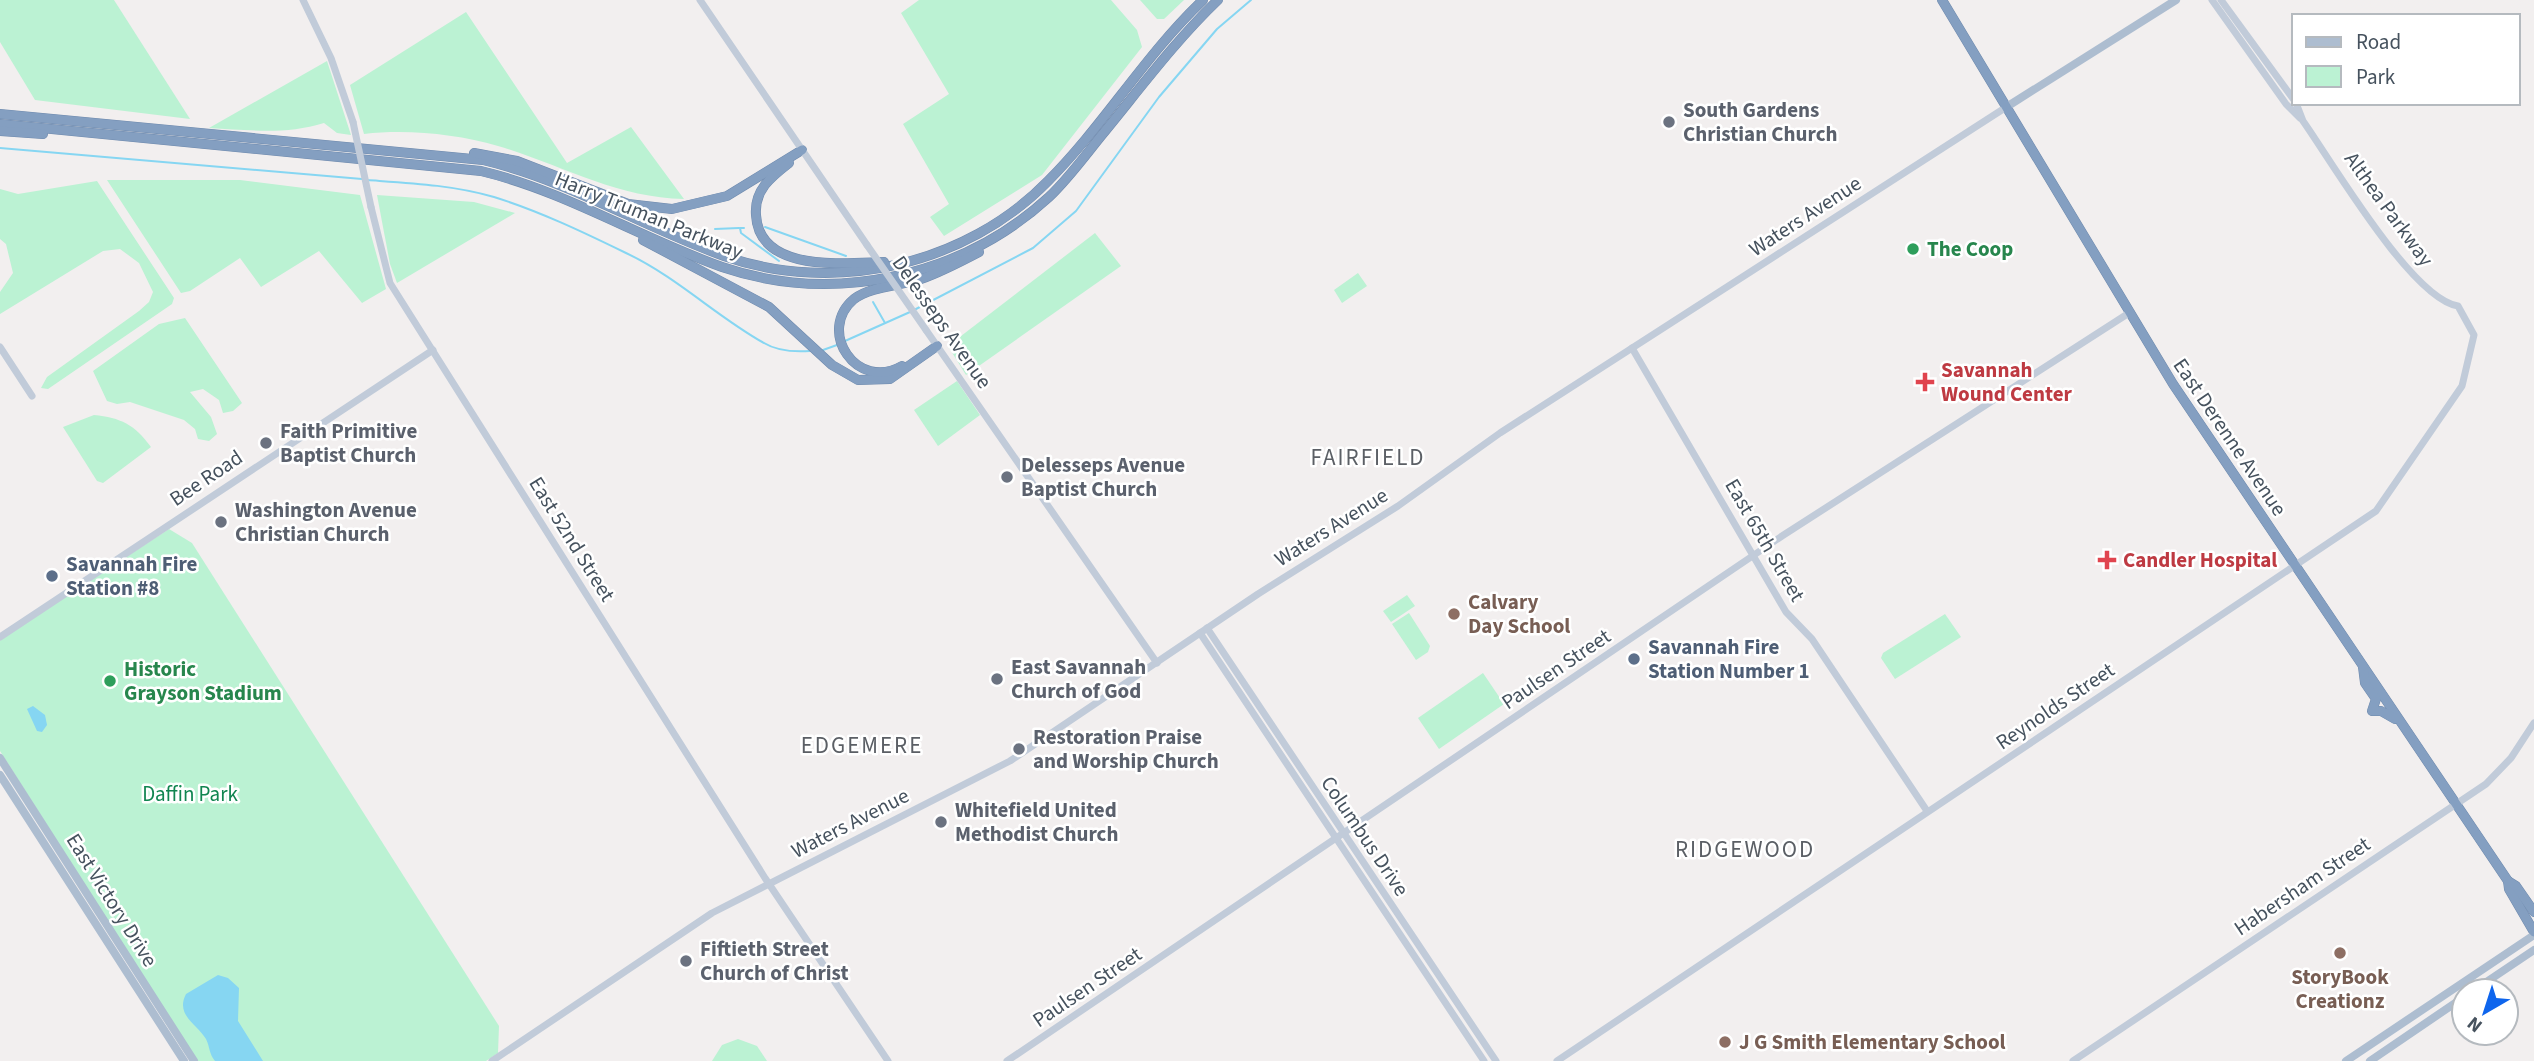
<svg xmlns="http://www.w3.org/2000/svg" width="2534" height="1061" viewBox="0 0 2534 1061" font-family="'Source Sans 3',sans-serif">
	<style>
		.green { fill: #bbf2d3 }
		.water { fill: #86d6f2 }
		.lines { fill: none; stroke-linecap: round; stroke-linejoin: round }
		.stream { stroke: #86d6f2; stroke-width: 2 }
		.highway-casing { stroke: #6f8aad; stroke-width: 10 }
		.secondary { stroke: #c1cbd9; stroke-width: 7 }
		.primary { stroke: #adbdd0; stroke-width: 8 }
		.highway { stroke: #849fc1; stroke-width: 9 }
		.secondary-bridge { stroke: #c1cbd9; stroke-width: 7 }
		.worship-dot { fill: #6b7280; stroke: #fff; stroke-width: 2.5 }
		.leisure-dot { fill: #2e9e5b; stroke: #fff; stroke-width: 2.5 }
		.health-dot { fill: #e0444e; stroke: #fff; stroke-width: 2.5 }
		.service-dot { fill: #5c6f8a; stroke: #fff; stroke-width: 2.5 }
		.education-dot { fill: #8d6e63; stroke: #fff; stroke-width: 2.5 }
		.labels { text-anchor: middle; stroke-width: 5; stroke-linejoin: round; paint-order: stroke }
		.worship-label { font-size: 21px; font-weight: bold; fill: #5b616d; stroke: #fff; text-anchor: start }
		.street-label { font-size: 21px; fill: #46525e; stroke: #fff }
		.leisure-label { font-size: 21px; font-weight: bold; fill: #27864d; stroke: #fff; text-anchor: start }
		.health-label { font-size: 21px; font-weight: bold; fill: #be3a42; stroke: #fff; text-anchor: start }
		.service-label { font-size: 21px; font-weight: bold; fill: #4e5e75; stroke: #fff; text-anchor: start }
		.education-label { font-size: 21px; font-weight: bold; fill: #785e54; stroke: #fff; text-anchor: start }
		.park-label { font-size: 21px; fill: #118550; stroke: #fff }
		.neighbourhood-label { font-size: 23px; letter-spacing: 2px; fill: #5b5f65; stroke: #fff }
	</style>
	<rect width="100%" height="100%" fill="#f2efef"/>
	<g class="green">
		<path d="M 0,0 L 114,0 L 190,119 L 35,100 L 0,42 Z"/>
		<path d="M 919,0 L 1111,0 L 1137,30 L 1142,47 L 1042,175 L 944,236 L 930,217 L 949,204 L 903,124 L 949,94 L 901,13 Z"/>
		<path d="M 1140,0 L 1184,0 L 1164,19 L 1157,19 Z"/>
		<path d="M 466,12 L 567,163 L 631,127 L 684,199 C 616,198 562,165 498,146 C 456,134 408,129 364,134 L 350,85 Z"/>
		<path d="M 327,61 L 351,135 L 337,133 L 324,123 C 286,135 248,130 209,128 Z"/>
		<path d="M 107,180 L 240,180 L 360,195 L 386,289 L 362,303 L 319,251 L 261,287 L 240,258 L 190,291 L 181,293 Z"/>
		<path d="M 97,181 L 174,298 L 172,304 L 48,389 L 41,388 L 47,377 L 139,311 L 149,302 L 153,292 L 139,263 L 120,249 L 103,251 L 0,314 L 0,292 L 13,273 L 6,244 L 0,239 L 0,189 L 18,194 Z"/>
		<path d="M 377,195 L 474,202 L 515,213 L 397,283 L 390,264 Z"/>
		<path d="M 1095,233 L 1121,266 L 966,375 L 948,346 Z"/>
		<path d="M 1358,273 L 1367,286 L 1342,303 L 1334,290 Z"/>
		<path d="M 185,318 L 242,403 L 233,411 L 223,413 L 219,400 L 203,389 L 190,392 L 211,417 L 217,434 L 209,441 L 198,439 L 195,429 L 184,420 L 130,402 L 117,404 L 107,401 L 93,371 L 159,324 Z"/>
		<path d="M 957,381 L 980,415 L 938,446 L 914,410 Z"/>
		<path d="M 94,415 C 121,418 134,424 151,447 L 103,483 L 97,481 L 63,427 Z"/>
		<path d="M 169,529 L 192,543 L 499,1026 L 498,1053 L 486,1061 L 197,1061 L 0,751 L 0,639 Z"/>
		<path d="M 1407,595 L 1415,606 L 1391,622 L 1383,611 Z"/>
		<path d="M 1409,613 L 1430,646 L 1428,652 L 1416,660 L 1392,624 Z"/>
		<path d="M 1945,614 L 1961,637 L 1895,679 L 1881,658 L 1883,653 Z"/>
		<path d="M 1483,673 L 1504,704 L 1439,749 L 1418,718 Z"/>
		<path d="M 738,1039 L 757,1046 L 767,1061 L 712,1061 L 722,1045 Z"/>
	</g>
	<g class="water">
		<path d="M 33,706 L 45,715 L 47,725 L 42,732 L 37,731 L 27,709 Z"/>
		<path d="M 218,975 L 228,978 L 239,988 L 238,1021 L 263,1061 L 215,1061 C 209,1054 210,1047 206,1039 C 197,1024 175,1015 186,994 Z"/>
	</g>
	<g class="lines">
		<g class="stream">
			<path d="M 0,148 L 362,179"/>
			<path d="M 367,180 C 409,183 453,185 494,197 C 539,211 583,232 626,253 C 677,277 717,317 764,343 C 777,351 795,352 810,351"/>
			<path d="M 765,227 L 846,256"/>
			<path d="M 744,228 L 740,228 L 741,233 L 779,261"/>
			<path d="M 715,229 L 739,228"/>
			<path d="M 873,302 L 885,323"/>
			<path d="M 916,309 L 1033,248 L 1076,211 L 1159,97 L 1217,29 L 1251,0"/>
			<path d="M 845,341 L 910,312"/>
			<path d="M 823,350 L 837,345"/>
		</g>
		<defs>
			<g id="highway">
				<path d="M 1942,0 L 2173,384 L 2508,881 L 2509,889 L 2534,932"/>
				<path d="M 0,114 L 483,160 C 568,180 643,227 724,256 C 835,295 966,265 1048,181 C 1104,125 1145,55 1203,0"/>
				<path d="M 0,124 L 481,171 C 565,191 640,238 722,267 C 834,305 962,277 1049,197 C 1068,179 1084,157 1101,136 C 1139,90 1175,41 1218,0"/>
				<path d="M 0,131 L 43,134"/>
				<path d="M 474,153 L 517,161 L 628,204 L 672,209 L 727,196 L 802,150"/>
				<path d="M 789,163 C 771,177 754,190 756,215 C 759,273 844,263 884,262"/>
				<path d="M 643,240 L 769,307 L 832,365 L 858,380 L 890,379 L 937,346"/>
				<path d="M 902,366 C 857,392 816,331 854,299 C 871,286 900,286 921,279 C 941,272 960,262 979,252"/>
				<path d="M 2363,667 L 2365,683 L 2376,699 L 2372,711 L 2381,711 L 2395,719"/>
				<path d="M 2508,881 L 2516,886 L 2534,912"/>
			</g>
		</defs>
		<use href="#highway" class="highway-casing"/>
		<g class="secondary">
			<path d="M 303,0 L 331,58 L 353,122"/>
			<path d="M 700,0 L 867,245"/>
			<path d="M 2212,0 L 2286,104 L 2300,118"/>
			<path d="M 2221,0 L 2294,100"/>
			<path d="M 371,207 L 390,283 L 765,878 L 888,1061"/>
			<path d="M 926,330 L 1157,663"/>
			<path d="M 0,347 L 32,396"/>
			<path d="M 1632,348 L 1786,612 L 1812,639 L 1927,811"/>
			<path d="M 1207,628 L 1496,1061"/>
			<path d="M 1200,633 L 1484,1061"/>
			<path d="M 0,637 L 433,350"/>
			<path d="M 492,1061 L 712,913 L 1010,761 L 1258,594 L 1398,506 L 1500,433 L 2008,106"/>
			<path d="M 1007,1061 L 1782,536 L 2129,313"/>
			<path d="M 1557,1061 L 2376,511 L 2462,386 L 2474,335 L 2458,306 C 2412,299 2332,162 2303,121 L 2296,103"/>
			<path d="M 2073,1061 L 2486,784 L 2511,758 L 2534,723"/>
		</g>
		<g class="primary">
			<path d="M 2008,106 L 2176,0"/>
			<path d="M 0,758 L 194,1061"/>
			<path d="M 0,775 L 184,1061"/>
			<path d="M 2473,991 L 2534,950"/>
			<path d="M 2346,1061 L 2534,935"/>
			<path d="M 2370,1061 L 2464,997"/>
		</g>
		<use href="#highway" class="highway"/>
		<g class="secondary-bridge">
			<path d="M 353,122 L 371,207"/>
			<path d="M 867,245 L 926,330"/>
		</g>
	</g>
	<g class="worship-dot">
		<circle cx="1669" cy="122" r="7"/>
		<circle cx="266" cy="443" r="7"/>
		<circle cx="1007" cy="477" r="7"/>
		<circle cx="221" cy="522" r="7"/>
		<circle cx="997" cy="679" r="7"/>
		<circle cx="1019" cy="749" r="7"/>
		<circle cx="941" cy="822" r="7"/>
		<circle cx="686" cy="961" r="7"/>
	</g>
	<g class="leisure-dot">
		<circle cx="1913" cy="249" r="7"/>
		<circle cx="110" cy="681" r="7"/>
	</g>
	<g class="health-dot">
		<path d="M1921.5 371.5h7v7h7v7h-7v7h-7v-7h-7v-7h7z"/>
		<path d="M2103.5 549.5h7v7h7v7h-7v7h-7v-7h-7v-7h7z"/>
	</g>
	<g class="service-dot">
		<circle cx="52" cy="576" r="7"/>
		<circle cx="1634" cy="659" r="7"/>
	</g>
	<g class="education-dot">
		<circle cx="1454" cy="614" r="7"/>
		<circle cx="2340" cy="953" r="7"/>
		<circle cx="1725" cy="1042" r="7"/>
	</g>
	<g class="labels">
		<g class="worship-label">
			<text x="1683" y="117">South Gardens<tspan x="1683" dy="24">Christian Church</tspan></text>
			<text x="280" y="438">Faith Primitive<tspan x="280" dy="24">Baptist Church</tspan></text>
			<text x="1021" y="472">Delesseps Avenue<tspan x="1021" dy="24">Baptist Church</tspan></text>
			<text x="235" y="517">Washington Avenue<tspan x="235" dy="24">Christian Church</tspan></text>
			<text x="1011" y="674">East Savannah<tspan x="1011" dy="24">Church of God</tspan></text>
			<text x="1033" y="744">Restoration Praise<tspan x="1033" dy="24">and Worship Church</tspan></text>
			<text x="955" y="817">Whitefield United<tspan x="955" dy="24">Methodist Church</tspan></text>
			<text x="700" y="956">Fiftieth Street<tspan x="700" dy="24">Church of Christ</tspan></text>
		</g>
		<g class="street-label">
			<text transform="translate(2389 209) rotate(54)" y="7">Althea Parkway</text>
			<text transform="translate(649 215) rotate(22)" y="7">Harry Truman Parkway</text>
			<text transform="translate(1805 216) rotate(-33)" y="7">Waters Avenue</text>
			<text transform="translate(942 322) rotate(55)" y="7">Delesseps Avenue</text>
			<text transform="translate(2230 437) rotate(56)" y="7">East Derenne Avenue</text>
			<text transform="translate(206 478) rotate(-34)" y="7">Bee Road</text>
			<text transform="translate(1331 527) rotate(-32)" y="7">Waters Avenue</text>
			<text transform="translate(572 539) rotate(58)" y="7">East 52nd Street</text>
			<text transform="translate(1765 540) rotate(60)" y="7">East 65th Street</text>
			<text transform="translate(1556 669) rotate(-34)" y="7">Paulsen Street</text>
			<text transform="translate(2055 706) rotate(-34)" y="7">Reynolds Street</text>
			<text transform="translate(850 823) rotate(-27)" y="7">Waters Avenue</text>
			<text transform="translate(1365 836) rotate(56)" y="7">Columbus Drive</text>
			<text transform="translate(2302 886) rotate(-34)" y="7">Habersham Street</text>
			<text transform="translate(112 900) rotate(58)" y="7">East Victory Drive</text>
			<text transform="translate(1087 987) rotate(-34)" y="7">Paulsen Street</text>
		</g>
		<g class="leisure-label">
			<text x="1927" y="256">The Coop</text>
			<text x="124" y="676">Historic<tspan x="124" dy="24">Grayson Stadium</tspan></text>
		</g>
		<g class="health-label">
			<text x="1941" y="377">Savannah<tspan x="1941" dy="24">Wound Center</tspan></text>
			<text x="2123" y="567">Candler Hospital</text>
		</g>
		<g class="service-label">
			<text x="66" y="571">Savannah Fire<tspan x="66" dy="24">Station #8</tspan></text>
			<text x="1648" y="654">Savannah Fire<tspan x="1648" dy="24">Station Number 1</tspan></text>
		</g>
		<g class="education-label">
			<text x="1468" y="609">Calvary<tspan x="1468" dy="24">Day School</tspan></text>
			<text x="2340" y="984" text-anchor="middle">StoryBook<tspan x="2340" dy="24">Creationz</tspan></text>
			<text x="1739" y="1049">J G Smith Elementary School</text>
		</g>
		<g class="park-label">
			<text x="190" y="801">Daffin Park</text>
		</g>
		<g class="neighbourhood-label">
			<text x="1368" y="465">FAIRFIELD</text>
			<text x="862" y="753">EDGEMERE</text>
			<text x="1745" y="857">RIDGEWOOD</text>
		</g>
	</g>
	<rect x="2292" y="14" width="228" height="91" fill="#ffffff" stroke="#b5babf" stroke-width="2"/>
	<rect x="2306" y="37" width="35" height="10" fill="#adbdd0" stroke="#b5babf" stroke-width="2"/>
	<text x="2356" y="49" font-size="21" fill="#46525e">Road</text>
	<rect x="2306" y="66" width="35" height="21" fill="#bbf2d3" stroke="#b5babf" stroke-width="2"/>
	<text x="2356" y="84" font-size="21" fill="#46525e">Park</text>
	<g transform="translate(2485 1012) rotate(219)"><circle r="33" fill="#ffffff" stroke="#b5babf" stroke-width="2"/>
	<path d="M0-5L12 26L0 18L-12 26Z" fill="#0e65ed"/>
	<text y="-10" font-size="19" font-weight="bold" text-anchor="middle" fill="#46525e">N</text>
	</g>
</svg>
